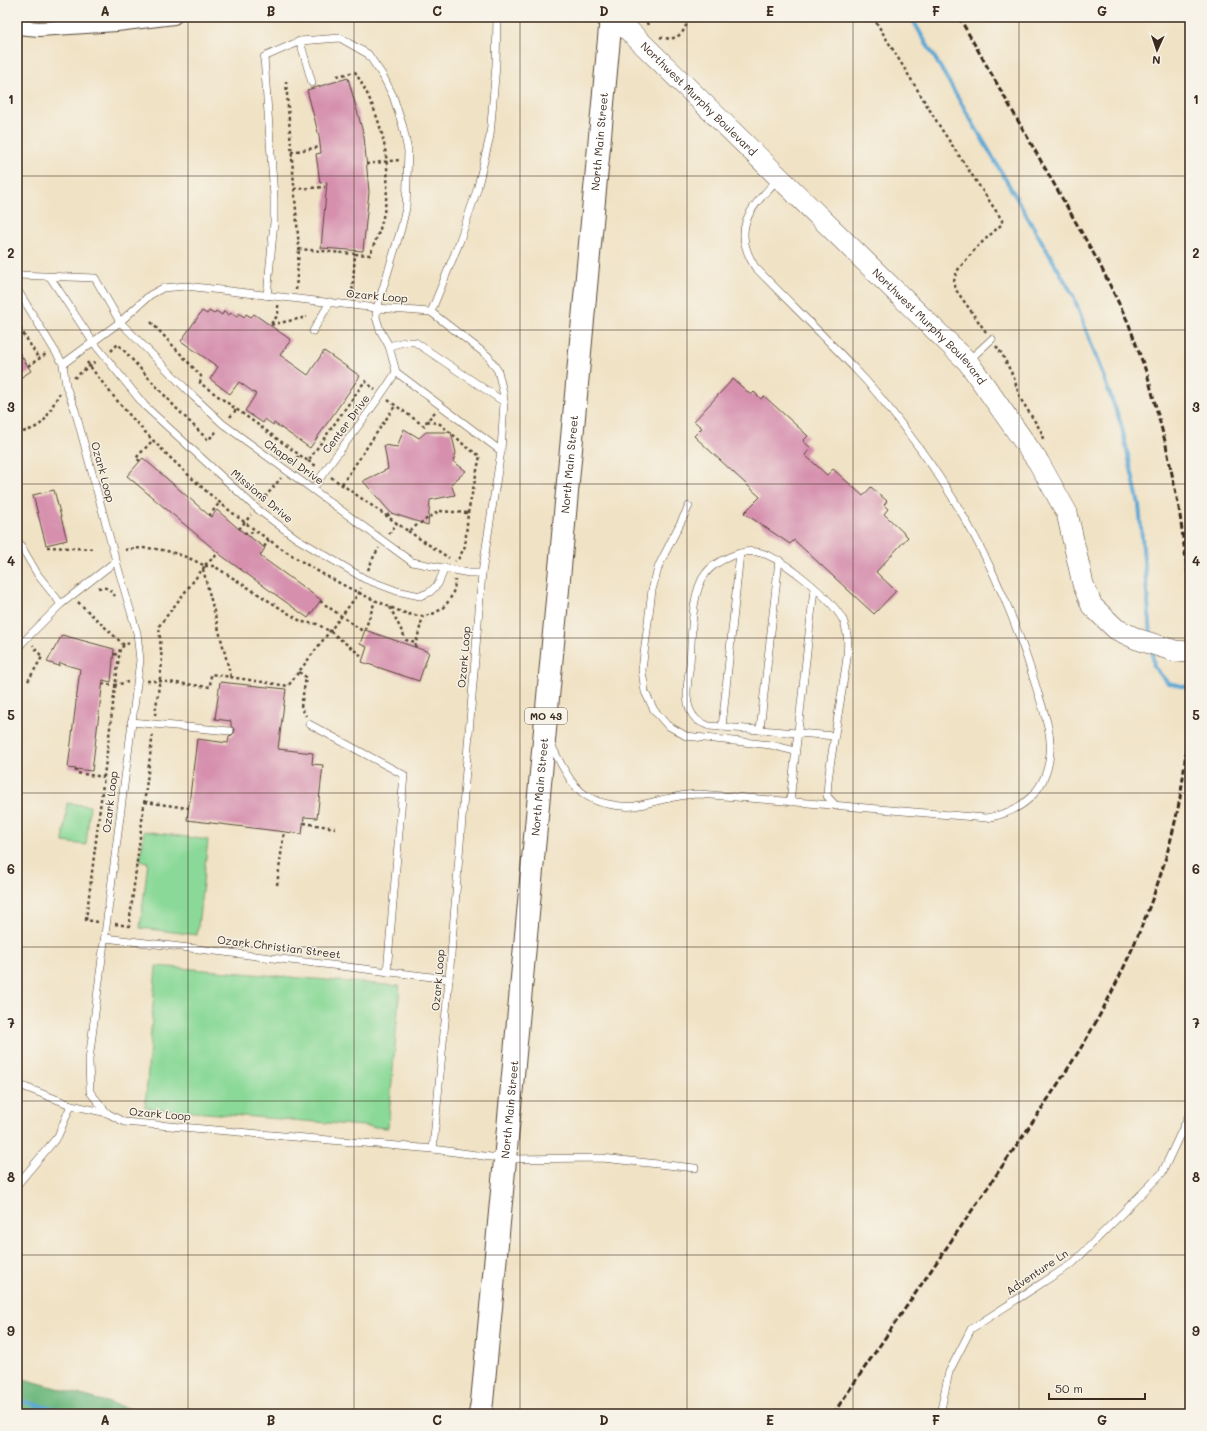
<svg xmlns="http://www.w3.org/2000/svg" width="1207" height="1431" viewBox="0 0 1207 1431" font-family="Mali,sans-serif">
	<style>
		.green { fill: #8bd998; stroke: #63825b }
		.forest { fill: #70b980; stroke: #56724f }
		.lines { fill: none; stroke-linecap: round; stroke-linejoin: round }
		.stream { stroke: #5ca7d4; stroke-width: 4 }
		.building { fill: #d690ae }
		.lane-casing { stroke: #564637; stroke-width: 8 }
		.street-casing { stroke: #564637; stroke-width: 16 }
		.secondary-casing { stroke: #564637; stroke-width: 22 }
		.primary-casing { stroke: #564637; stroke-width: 24 }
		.path { stroke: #564637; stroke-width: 2.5; stroke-dasharray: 3 3; stroke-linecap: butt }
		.lane { stroke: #fff; stroke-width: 7 }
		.street { stroke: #fff; stroke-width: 14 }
		.secondary { stroke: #fff; stroke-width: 21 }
		.primary { stroke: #fff; stroke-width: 22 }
		.rail { stroke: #3b2a1e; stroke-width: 3; stroke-dasharray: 6 3; stroke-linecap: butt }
		.grid { fill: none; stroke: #3b2a1e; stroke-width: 1; stroke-opacity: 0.55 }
		.labels { text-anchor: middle; stroke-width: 3; stroke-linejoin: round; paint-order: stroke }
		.shield { fill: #f7f3e8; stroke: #73665b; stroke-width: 1 }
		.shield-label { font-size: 10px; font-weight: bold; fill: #3b2a1e }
		.street-label { font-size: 11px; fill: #3b2a1e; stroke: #f7f3e8 }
		.neatline { fill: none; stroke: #3b2a1e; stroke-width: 1.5 }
		.grid-label { font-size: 13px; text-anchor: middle; font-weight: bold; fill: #3b2a1e }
	</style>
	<rect width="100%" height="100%" fill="#f7f3e8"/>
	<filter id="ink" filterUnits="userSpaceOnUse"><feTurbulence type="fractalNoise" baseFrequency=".025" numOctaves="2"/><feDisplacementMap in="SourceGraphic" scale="8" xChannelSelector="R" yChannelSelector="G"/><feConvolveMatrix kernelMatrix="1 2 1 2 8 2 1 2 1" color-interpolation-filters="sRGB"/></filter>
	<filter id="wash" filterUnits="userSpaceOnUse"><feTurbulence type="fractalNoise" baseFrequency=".012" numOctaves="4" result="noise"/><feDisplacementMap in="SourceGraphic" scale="16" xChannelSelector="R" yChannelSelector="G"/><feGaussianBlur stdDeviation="0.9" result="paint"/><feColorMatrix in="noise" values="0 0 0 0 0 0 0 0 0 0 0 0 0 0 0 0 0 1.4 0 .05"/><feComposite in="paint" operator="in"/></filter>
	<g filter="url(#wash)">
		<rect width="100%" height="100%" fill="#f0e2c5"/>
		<g class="green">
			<path d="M 67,803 L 90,806 L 86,845 L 63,842 Z"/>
			<path d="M 144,831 L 208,840 L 197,935 L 140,928 L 148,862 L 140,861 Z"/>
			<path d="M 156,966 L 400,986 L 388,1128 L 145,1108 Z"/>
		</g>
		<path class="forest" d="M 17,1377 L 149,1414 L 17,1414 Z"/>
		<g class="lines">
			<g class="stream">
				<path d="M 911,17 L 1073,295 L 1121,424 L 1139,505 L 1151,636"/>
				<path d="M 1152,651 L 1154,667 L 1168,683 L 1190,688"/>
				<path d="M 17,1400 L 75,1414"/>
			</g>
		</g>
		<g id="blocks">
			<g class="building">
				<path d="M 348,78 L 364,136 L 369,192 L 363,251 L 321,248 L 327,182 L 320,183 L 316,154 L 321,153 L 319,136 L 307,90 Z"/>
				<path d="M 202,311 L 207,314 L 209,311 L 214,314 L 216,311 L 222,315 L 224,311 L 229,315 L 231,313 L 237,317 L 239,313 L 244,317 L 246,314 L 251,317 L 254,314 L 291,340 L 280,355 L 308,375 L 324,351 L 360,376 L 310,448 L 274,423 L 273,425 L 265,419 L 263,423 L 245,411 L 256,394 L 239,382 L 230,394 L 210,379 L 218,367 L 181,341 Z"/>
				<path d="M 17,349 L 31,371 L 17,380 Z"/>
				<path d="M 733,379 L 751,395 L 754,392 L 761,399 L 764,396 L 808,436 L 803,441 L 811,448 L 805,455 L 827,475 L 833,469 L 863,496 L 871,487 L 887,501 L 884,505 L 888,509 L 884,514 L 908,537 L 876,572 L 896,591 L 874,614 L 794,540 L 790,544 L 744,513 L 760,497 L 694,436 L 702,428 L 694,421 Z"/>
				<path d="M 404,429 L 419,438 L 426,432 L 451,432 L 456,453 L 453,461 L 466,471 L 451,484 L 455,495 L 430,500 L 428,525 L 391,513 L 363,481 L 388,469 L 384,445 L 397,447 Z"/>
				<path d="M 143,458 L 211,517 L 217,510 L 239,529 L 265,548 L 260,556 L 321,600 L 308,618 L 222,556 L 127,476 Z"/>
				<path d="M 54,490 L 67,540 L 46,545 L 33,495 Z"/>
				<path d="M 365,630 L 429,652 L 419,681 L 362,662 L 367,647 L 360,644 Z"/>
				<path d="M 62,635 L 114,649 L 111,682 L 103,680 L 92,771 L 68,768 L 80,669 L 60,663 L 59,666 L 47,662 Z"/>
				<path d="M 220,682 L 286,689 L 278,749 L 313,753 L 312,764 L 323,765 L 317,818 L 304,817 L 302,834 L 187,820 L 197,739 L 228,743 L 229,736 L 232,735 L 235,732 L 234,729 L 231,726 L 231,721 L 215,719 Z"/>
			</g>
		</g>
	</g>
	<g filter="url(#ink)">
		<use href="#blocks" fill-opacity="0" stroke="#564637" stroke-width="1"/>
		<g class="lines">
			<defs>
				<g id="lane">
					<path d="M 300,41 L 312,83"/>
					<path d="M 17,275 L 95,278 L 120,322 L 193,396 L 223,424 L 412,562 L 469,573 L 482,573"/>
					<path d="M 50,277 L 93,342 L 145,406 L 256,508 L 296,538 L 365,579 L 397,591 L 420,596 L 430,592 L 438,584 L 445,568"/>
					<path d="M 186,286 L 377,308 L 431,312 L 488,356 L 498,371 L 503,392 L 504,402 L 501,451 L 482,573 L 449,979 L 433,1149 L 124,1122 L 107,1113 L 90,1092 L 89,1060 L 140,660 L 137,633 L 116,561 L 75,410 L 66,386 L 63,364 L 120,322 L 150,295 L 163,288 Z"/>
					<path d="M 17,289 L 63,364"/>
					<path d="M 267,296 L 274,222 L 274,197 L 264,57 L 300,41 L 340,38 L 368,54 L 383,76 L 393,96 L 403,127 L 408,151 L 406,208 L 401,229 L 377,308 L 376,317 L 380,330 L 389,346 L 396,372 L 501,451"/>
					<path d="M 431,312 L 459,243 L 477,190 L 490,136 L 496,65 L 497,17"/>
					<path d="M 313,331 L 330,302"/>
					<path d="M 389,346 L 404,342 L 415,342 L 504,402"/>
					<path d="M 969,360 L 992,339"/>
					<path d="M 313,489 C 339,448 371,413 396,372"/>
					<path d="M 689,506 L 659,565 L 652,590 L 642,670 L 645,692 L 654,710 L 667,725 L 686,736 L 771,745 L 795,751"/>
					<path d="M 17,539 L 38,575 L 61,604"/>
					<path d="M 17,653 L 22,643 L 61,604 L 116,561"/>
					<path d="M 131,722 L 230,731"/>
					<path d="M 309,724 L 404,775 L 387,972"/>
					<path d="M 722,727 L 740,553"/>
					<path d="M 760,730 L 779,560"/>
					<path d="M 835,736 L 709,726 C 705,724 699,722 696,719 C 682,705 688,681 690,664 C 692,639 690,593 706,573 C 715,561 742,549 757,552 C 781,556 831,598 843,620 C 845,624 846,630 847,634 C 850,653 844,673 842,691 C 837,721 832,751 828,781 L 827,796 L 836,806"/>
					<path d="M 550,742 C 564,770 574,798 608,804 C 617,806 626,807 635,806 C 657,802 677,794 699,794 L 986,818 C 1022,812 1047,791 1050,753 C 1052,733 1044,712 1038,693 C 1013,607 973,522 920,449 C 900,422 880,395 857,371 C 824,336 789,302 755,267 C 730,227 751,208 778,179"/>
					<path d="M 790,802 L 814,589"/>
					<path d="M 105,938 L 449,979"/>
					<path d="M 17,1084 L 71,1105 L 107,1113"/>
					<path d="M 433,1149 L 505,1159 L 602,1158 L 695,1168"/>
					<path d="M 17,1185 L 58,1136 L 71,1105"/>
					<path d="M 940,1414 L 949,1372 L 971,1329 L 1073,1263 L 1162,1173 L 1190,1113"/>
				</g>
				<path id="street" d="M 17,27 L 39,29 L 117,24 L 174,17"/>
				<g id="secondary">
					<path id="s1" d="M 615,17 L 968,362 L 1039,463 L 1067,513 L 1083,584 L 1092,606 L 1116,629 L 1137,639 L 1175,651 L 1190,652"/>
				</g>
				<g id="primary">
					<path id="s2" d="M 480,1414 L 482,1402 L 512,1086 L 611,17"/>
				</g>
			</defs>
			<use href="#lane" class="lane-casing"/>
			<use href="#street" class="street-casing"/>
			<use href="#secondary" class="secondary-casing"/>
			<use href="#primary" class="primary-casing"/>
			<g class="path">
				<path d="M 644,17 L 648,25"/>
				<path d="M 873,17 L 942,130 L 1002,220 L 1002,224 L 977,247 L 957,271 L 954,281 L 956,290 L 986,332"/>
				<path d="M 660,37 C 677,42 686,33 688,17"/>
				<path d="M 337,76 L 355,72 C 385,120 396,173 380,229 C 377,238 373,246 370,255 L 355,254"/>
				<path d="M 286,81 L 299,249 L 355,254 L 352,296"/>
				<path d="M 291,152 L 320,147"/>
				<path d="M 366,164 L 399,160"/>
				<path d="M 294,189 L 325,187"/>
				<path d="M 296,290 L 299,249"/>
				<path d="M 278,305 L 278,315 L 270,325 L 307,317"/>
				<path d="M 151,322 L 201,376 L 200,383 L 308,461 L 365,381 L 375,390"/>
				<path d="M 17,323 L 39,359"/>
				<path d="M 17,339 L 25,335"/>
				<path d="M 996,346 L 1002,354 L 1014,378 L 1020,398 L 1041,431 L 1043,439"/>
				<path d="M 111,351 L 118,344 L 176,408 L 208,440 L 217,431"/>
				<path d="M 87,362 C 123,412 167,457 213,497 C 263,539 319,576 379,602 C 392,608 408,616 422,616 C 442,615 455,598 455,580"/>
				<path d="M 28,366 L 46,354"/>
				<path d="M 74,378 L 97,360"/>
				<path d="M 388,400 L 424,426 L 427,421"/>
				<path d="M 435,412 L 427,421 L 440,424 L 458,439 L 466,447 L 480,456 L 468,513 L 465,546 L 459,558 L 455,561"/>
				<path d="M 230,417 L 236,410"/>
				<path d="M 17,433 C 49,427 45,416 60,393"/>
				<path d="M 140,461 L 136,458 L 153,440"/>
				<path d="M 308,461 L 318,467"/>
				<path d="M 293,463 L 300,454"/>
				<path d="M 331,477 L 408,531 L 439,511 L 468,513"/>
				<path d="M 342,484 L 395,406"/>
				<path d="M 261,502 L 281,478"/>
				<path d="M 209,516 L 220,502"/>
				<path d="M 387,516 L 391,513"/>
				<path d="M 239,529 L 251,515"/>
				<path d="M 408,531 L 449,558"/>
				<path d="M 244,533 L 258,532"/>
				<path d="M 389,534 L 397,523"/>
				<path d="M 47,547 L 95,549"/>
				<path d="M 264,547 L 269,540"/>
				<path d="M 125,550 C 152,544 181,553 205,566 L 159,626 L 162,663 L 155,715"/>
				<path d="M 205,565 L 219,553"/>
				<path d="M 205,566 L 214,566 L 302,622 L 317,624 L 331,632 L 363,657"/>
				<path d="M 203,569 L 231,677"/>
				<path d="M 368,570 L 374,556 L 379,548"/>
				<path d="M 17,586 L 17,587"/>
				<path d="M 98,588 C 106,586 111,590 115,596"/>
				<path d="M 320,601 L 364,632"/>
				<path d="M 78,602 L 125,646"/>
				<path d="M 390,607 L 406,640 L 416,642"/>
				<path d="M 365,630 L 375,601"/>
				<path d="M 415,647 L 423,616"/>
				<path d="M 114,654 L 119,655"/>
				<path d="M 299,672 L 306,677 L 301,707 L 306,716"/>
				<path d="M 28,681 L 42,657 L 33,645"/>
				<path d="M 147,681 L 159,681 L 210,687 L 211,674 L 288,686 L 359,593 L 361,588"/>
				<path d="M 102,684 L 115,685 L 128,682"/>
				<path d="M 76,769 L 76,773 L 104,777"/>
				<path d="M 145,802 L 188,808"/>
				<path d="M 304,823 L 335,828"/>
				<path d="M 277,885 L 284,832"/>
				<path d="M 98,922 L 86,920 L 120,648 L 129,643"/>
				<path d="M 115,924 L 129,926 L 153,732"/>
			</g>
			<use href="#lane" class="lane"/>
			<use href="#street" class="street"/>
			<use href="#secondary" class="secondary"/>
			<use href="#primary" class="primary"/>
			<g class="rail">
				<path d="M 959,17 L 1099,263 L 1128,322 L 1148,377 L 1166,445 L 1179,508 L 1188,575 L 1190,611"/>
				<path d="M 833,1414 C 885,1338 936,1263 988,1187 C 1022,1137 1057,1088 1088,1036 C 1125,972 1159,894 1175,822 C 1187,772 1188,721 1190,670"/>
			</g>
		</g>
	</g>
	<path class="grid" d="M 188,17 L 188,1414M 354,17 L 354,1414M 520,17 L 520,1414M 687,17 L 687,1414M 853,17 L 853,1414M 1019,17 L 1019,1414M 17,176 L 1190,176M 17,330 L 1190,330M 17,484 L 1190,484M 17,638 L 1190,638M 17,793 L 1190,793M 17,947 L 1190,947M 17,1101 L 1190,1101M 17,1255 L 1190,1255"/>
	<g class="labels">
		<rect class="shield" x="525" y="708" width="42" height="16" rx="3"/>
		<g class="shield-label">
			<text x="546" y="720">MO 43</text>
		</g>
		<g class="street-label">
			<text dy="4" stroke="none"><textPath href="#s1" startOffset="117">Northwest Murphy Boulevard</textPath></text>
			<text dy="4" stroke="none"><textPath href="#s2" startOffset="1278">North Main Street</textPath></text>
			<text transform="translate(377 296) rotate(5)" y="4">Ozark Loop</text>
			<text dy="4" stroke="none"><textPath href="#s1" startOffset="441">Northwest Murphy Boulevard</textPath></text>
			<text transform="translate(346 424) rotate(-53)" y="4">Center Drive</text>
			<text transform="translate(294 462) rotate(35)" y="4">Chapel Drive</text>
			<text dy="4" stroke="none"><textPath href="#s2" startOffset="954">North Main Street</textPath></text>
			<text transform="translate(103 472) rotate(75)" y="4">Ozark Loop</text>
			<text transform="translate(262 496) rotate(40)" y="4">Missions Drive</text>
			<text transform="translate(464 657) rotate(-85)" y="4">Ozark Loop</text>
			<text dy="4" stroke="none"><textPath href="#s2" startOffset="630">North Main Street</textPath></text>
			<text transform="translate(110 802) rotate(-83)" y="4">Ozark Loop</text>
			<text transform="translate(279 947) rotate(7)" y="4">Ozark Christian Street</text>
			<text transform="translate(438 980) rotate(-85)" y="4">Ozark Loop</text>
			<text dy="4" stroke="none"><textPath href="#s2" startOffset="306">North Main Street</textPath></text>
			<text transform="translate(160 1114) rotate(5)" y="4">Ozark Loop</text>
			<text transform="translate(1037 1272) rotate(-34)" y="4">Adventure Ln</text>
		</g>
	</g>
	<rect width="1207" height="1431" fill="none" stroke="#f7f3e8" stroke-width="44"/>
	<g transform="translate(1157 50) rotate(183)" stroke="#f7f3e8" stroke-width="3" paint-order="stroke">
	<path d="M0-3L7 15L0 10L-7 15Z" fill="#3b2a1e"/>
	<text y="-6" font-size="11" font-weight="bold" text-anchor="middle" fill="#3b2a1e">N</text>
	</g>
	<path d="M1049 1393v6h96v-6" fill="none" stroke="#3b2a1e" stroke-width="2"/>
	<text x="1055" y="1393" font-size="12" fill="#3b2a1e" stroke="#f7f3e8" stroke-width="3" paint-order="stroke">50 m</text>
	<rect x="22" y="22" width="1163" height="1387" class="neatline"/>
	<g class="grid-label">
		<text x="105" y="16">A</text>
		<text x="271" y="16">B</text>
		<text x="437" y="16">C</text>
		<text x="604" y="16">D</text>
		<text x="770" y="16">E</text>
		<text x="936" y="16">F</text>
		<text x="1102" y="16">G</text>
		<text x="11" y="104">1</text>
		<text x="1196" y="104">1</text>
		<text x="11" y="258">2</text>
		<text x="1196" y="258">2</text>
		<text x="11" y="412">3</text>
		<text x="1196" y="412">3</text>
		<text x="11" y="566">4</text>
		<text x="1196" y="566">4</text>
		<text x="11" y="720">5</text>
		<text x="1196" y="720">5</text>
		<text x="11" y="874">6</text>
		<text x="1196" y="874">6</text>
		<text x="11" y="1028">7</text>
		<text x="1196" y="1028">7</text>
		<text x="11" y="1182">8</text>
		<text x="1196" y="1182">8</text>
		<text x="11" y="1336">9</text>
		<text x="1196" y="1336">9</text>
		<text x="105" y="1425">A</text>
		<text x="271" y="1425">B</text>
		<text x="437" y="1425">C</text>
		<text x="604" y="1425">D</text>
		<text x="770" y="1425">E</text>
		<text x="936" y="1425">F</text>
		<text x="1102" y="1425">G</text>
	</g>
</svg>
